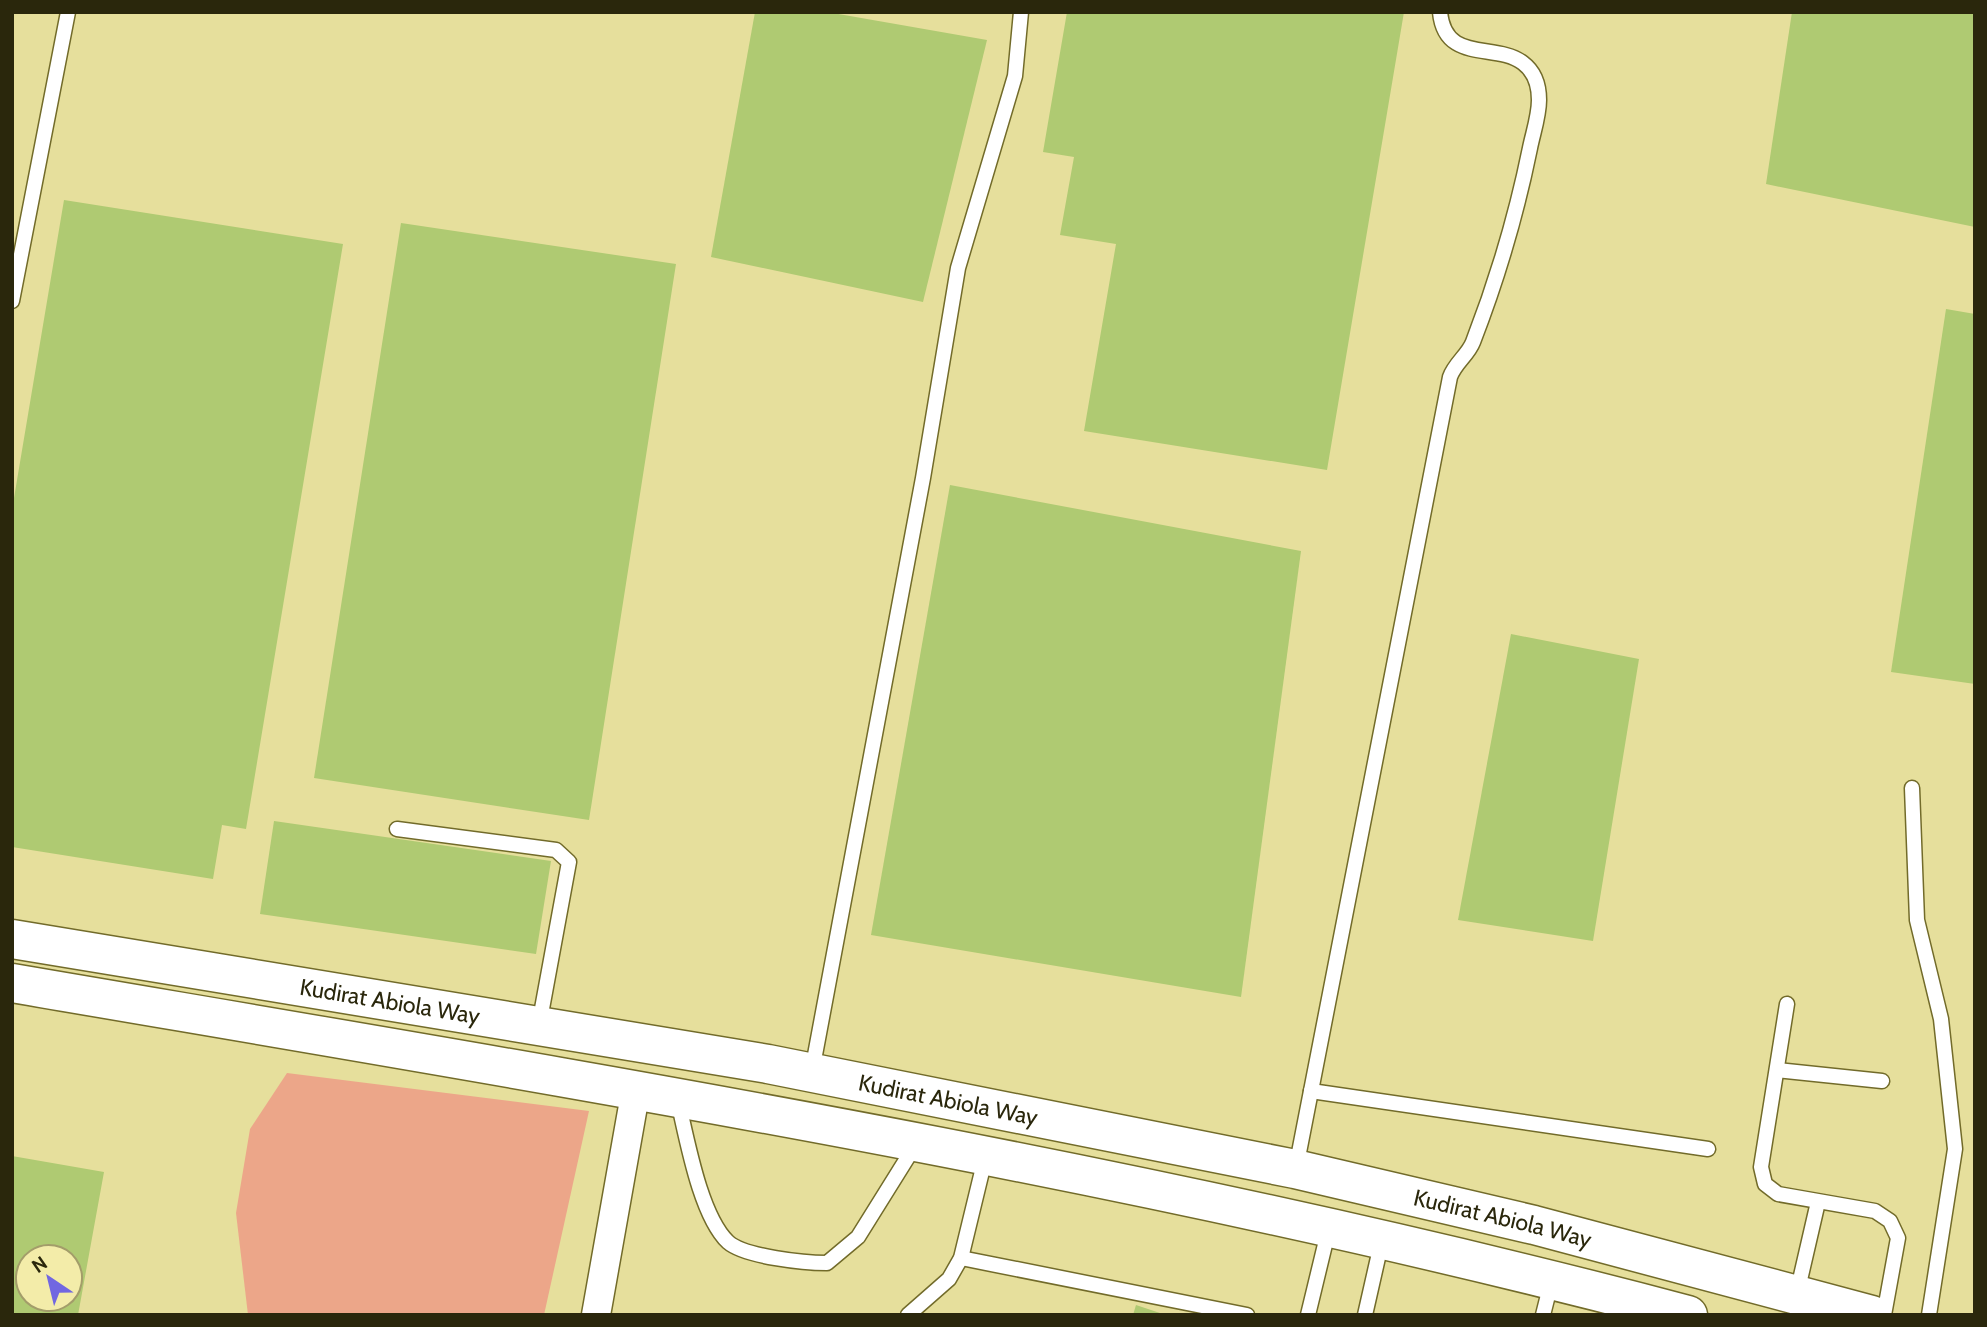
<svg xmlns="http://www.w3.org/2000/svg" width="1987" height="1327" viewBox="0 0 1987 1327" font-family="Cabin,sans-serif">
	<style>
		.green { fill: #eca689 }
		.building { fill: #afca72; fill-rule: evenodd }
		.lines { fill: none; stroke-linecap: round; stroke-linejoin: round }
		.lane-casing { stroke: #726b2a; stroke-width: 17 }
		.street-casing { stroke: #726b2a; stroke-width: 31 }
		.secondary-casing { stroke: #726b2a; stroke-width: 41 }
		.lane { stroke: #fff; stroke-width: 14 }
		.street { stroke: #fff; stroke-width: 28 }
		.secondary { stroke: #fff; stroke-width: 38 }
		.labels { text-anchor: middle; stroke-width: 6; stroke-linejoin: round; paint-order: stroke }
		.street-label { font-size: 23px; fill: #2a270c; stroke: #f3eca9 }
	</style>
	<rect width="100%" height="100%" fill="#e6df9c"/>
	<path class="green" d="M 287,1073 L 589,1111 L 544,1315 L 248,1315 L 236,1213 L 250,1129 Z"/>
	<g class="building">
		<path d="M 755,12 L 827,12 L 987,40 L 923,302 L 711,257 Z"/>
		<path d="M 1067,12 L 1404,12 L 1327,470 L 1084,431 L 1116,244 L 1060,235 L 1074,157 L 1043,152 Z"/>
		<path d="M 1792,12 L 1975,12 L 1975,227 L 1766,184 Z"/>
		<path d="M 64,200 L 343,244 L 246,829 L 222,825 L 213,879 L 12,847 L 12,510 Z"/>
		<path d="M 401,223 L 676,264 L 589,820 L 314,778 Z"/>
		<path d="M 1946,309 L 1975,314 L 1975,684 L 1891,672 Z"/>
		<path d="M 950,485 L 1301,551 L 1241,997 L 871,935 Z"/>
		<path d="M 1511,634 L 1639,659 L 1593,941 L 1458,920 Z"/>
		<path d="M 274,821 L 551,861 L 536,954 L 260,914 Z"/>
		<path d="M 12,1156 L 104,1172 L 78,1315 L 12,1315 ZM 28,1257 L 70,1257 L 70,1299 L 28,1299 Z"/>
		<path d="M 1136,1305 L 1163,1314 L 1162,1315 L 1133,1315 Z"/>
	</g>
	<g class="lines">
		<defs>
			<g id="lane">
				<path d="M 12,301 L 68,12"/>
				<path d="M 1912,788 L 1917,920 L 1941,1019 L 1955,1149 L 1929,1315"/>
				<path d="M 397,829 L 556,850 L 569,862 L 539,1025"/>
				<path d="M 1787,1004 L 1761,1167 L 1765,1184 L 1778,1194 L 1875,1211 L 1890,1221 L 1898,1238 L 1884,1315"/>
				<path d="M 1777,1070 L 1882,1081"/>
				<path d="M 812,1071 L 923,478 L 958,268 L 1015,76 L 1021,12"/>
				<path d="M 1311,1091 L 1708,1149"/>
				<path d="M 678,1101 C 687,1139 700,1215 728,1242 C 745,1257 805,1263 827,1263 L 858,1237 L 916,1144"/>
				<path d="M 1296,1168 L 1450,377 C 1455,363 1468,355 1473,342 C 1497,280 1517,212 1530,148 C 1533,133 1539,116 1539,100 C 1539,86 1535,72 1523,63 C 1495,42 1445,64 1440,12"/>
				<path d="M 961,1258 L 1247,1315"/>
				<path d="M 1797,1293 L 1818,1202"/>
				<path d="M 908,1315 L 949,1279 L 961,1258 L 985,1159"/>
				<path d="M 1308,1315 L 1329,1228"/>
				<path d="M 1365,1315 L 1382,1240"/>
				<path d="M 1543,1315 L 1551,1283"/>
			</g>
			<path id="street" d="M 596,1315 L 636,1089"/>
			<g id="secondary">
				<path id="s1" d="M 12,939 L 768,1064 L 1295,1169 L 1534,1225 L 1872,1315"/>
				<path d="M 12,983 C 573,1079 1137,1169 1688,1315"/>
			</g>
		</defs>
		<use href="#lane" class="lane-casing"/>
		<use href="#street" class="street-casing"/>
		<use href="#secondary" class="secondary-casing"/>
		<use href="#lane" class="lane"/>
		<use href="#street" class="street"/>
		<use href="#secondary" class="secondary"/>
	</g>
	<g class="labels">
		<g class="street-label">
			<text dy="8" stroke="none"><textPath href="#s1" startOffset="383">Kudirat Abiola Way</textPath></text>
			<text dy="8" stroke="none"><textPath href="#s1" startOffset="950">Kudirat Abiola Way</textPath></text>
			<text dy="8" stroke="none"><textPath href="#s1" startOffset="1517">Kudirat Abiola Way</textPath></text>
		</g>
	</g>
	<rect width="1987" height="1327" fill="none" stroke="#2a270c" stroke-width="28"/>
	<g transform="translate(49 1278) rotate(325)"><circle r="33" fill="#f3eca9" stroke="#a39d6a" stroke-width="2"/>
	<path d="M0-5L12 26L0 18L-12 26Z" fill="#7167e1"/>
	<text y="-10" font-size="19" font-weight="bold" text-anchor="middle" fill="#2a270c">N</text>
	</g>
</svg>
